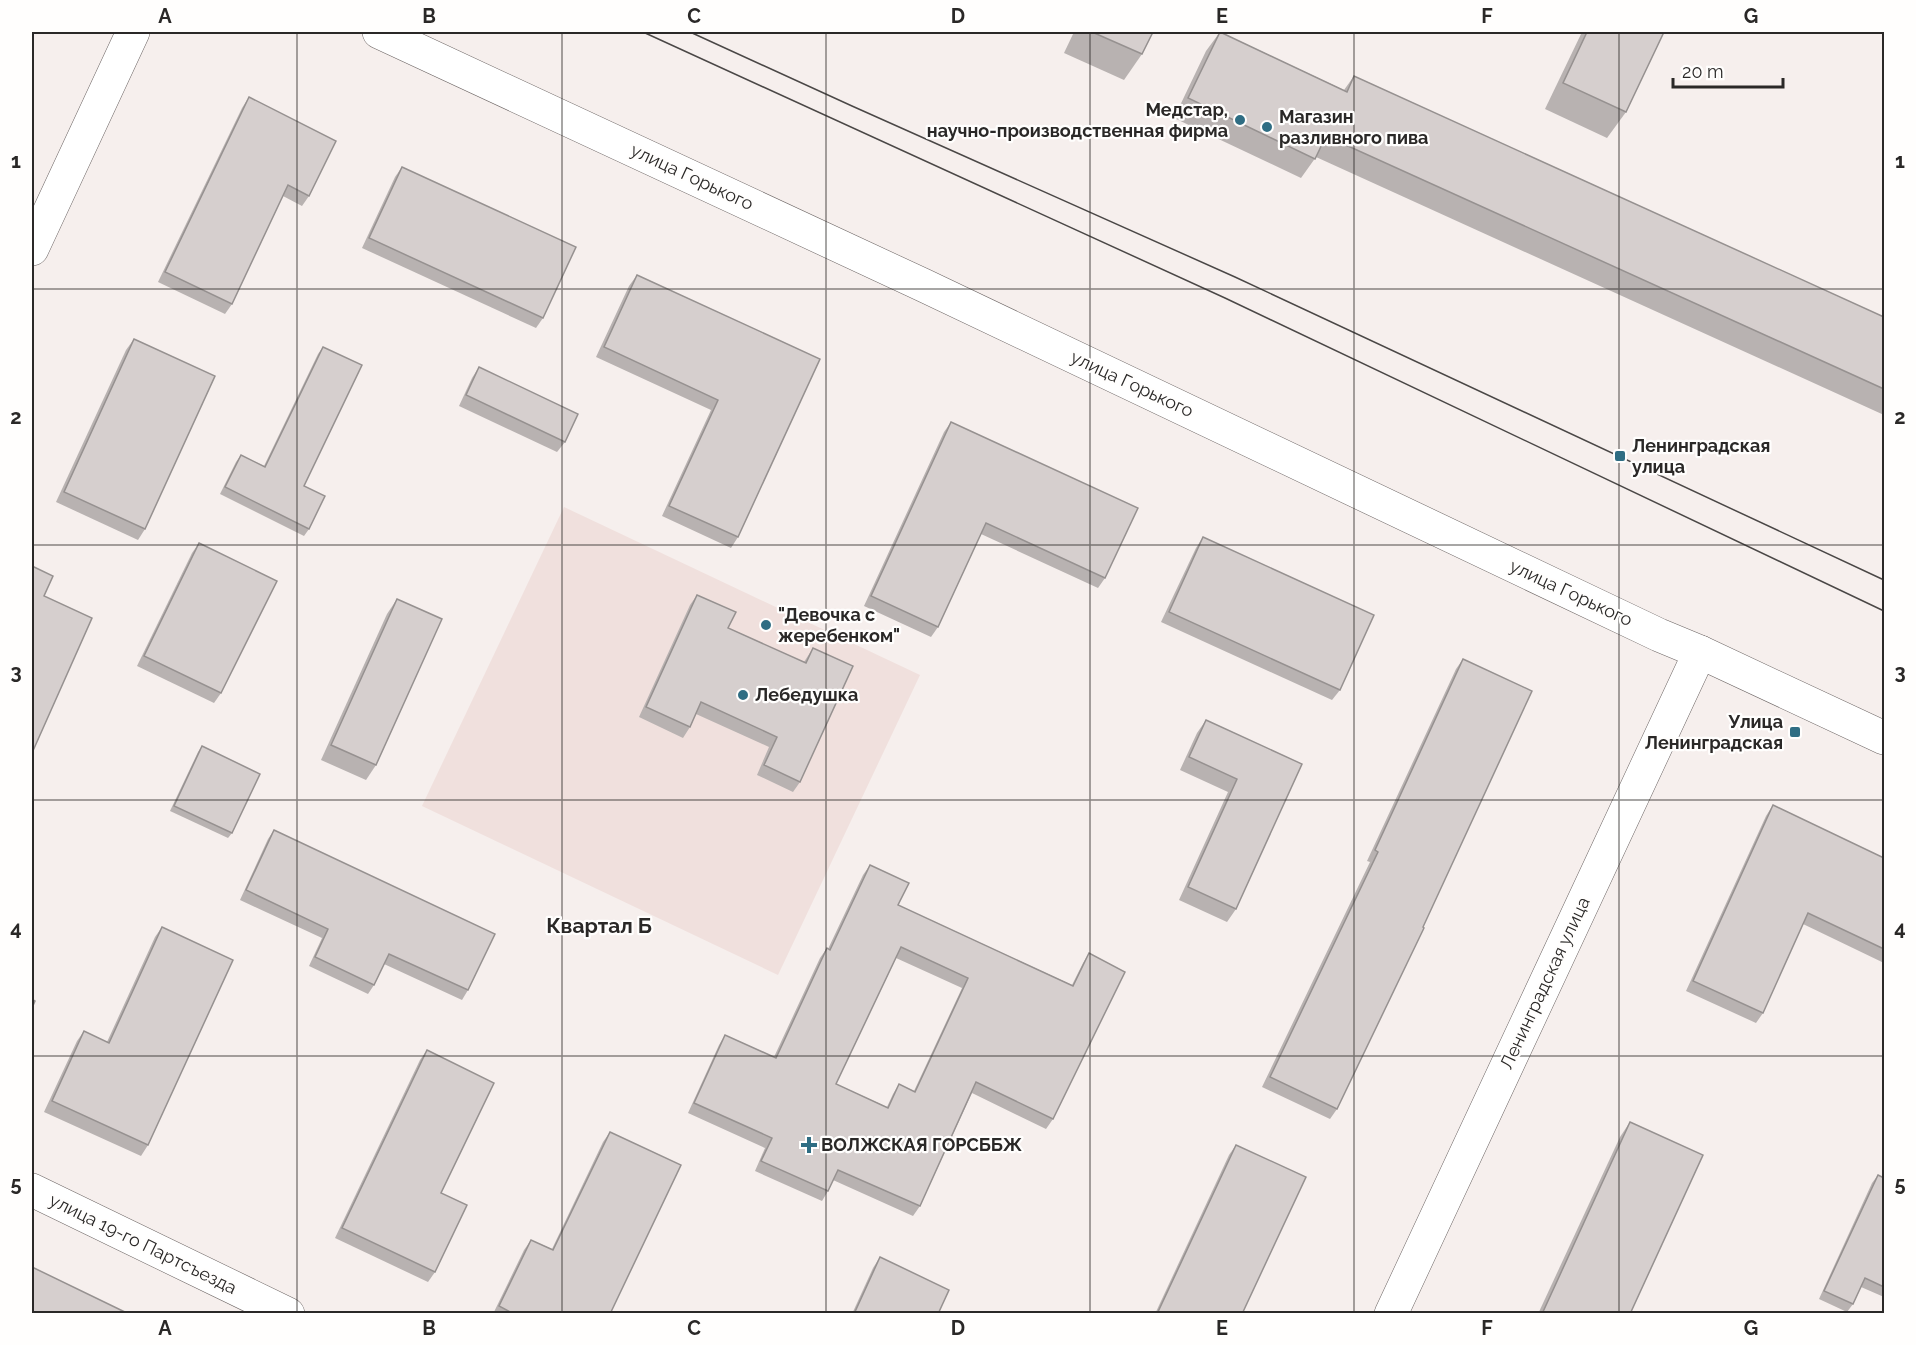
<svg xmlns="http://www.w3.org/2000/svg" width="1916" height="1345" viewBox="0 0 1916 1345" font-family="Raleway,sans-serif">
	<style>
		.built { fill: #f0e0dd }
		.lines { fill: none; stroke-linecap: round; stroke-linejoin: round }
		.minor-casing { stroke: #6d6665; stroke-width: 34 }
		.minor { stroke: #fff; stroke-width: 33 }
		.tram { stroke: #4a4746; stroke-width: 1.5 }
		.wall { fill: #b8b2b1; fill-rule: evenodd }
		.building { fill: #d6cfce; stroke: #969190; stroke-width: 1.5; fill-rule: evenodd }
		.grid { fill: none; stroke: #2a2827; stroke-width: 1.5; stroke-opacity: 0.55 }
		.poi-dot { fill: #2f6d83; stroke: #fffefd; stroke-width: 2 }
		.labels { text-anchor: middle; stroke-width: 4.5; stroke-linejoin: round; paint-order: stroke }
		.poi-label { font-size: 18px; font-weight: bold; fill: #2a2827; stroke: #fffefd; text-anchor: start }
		.street-label { font-size: 18px; fill: #2a2827; stroke: #fffefd }
		.quarter-label { font-size: 21px; font-weight: bold; fill: #2a2827; stroke: #fffefd }
		.neatline { fill: none; stroke: #2a2827; stroke-width: 2 }
		.grid-label { font-size: 20px; text-anchor: middle; font-weight: bold; fill: #2a2827 }
	</style>
	<rect width="100%" height="100%" fill="#f6efed"/>
	<path class="built" d="M 564,507 L 920,675 L 778,975 L 422,806 Z"/>
	<g class="lines">
		<defs>
			<g id="minor">
				<path d="M 379,32 L 923,285 L 1659,635 L 1700,652 L 1884,738"/>
				<path d="M 32,249 L 133,32"/>
				<path d="M 32,1190 L 288,1314"/>
				<path d="M 1391,1314 L 1700,652"/>
			</g>
		</defs>
		<use href="#minor" class="minor-casing"/>
		<use href="#minor" class="minor"/>
		<g class="tram">
			<path d="M 643,32 L 1225,298 L 1884,611"/>
			<path d="M 690,32 L 852,106 L 1235,277 L 1884,580"/>
		</g>
	</g>
	<g class="wall">
		<path d="M 1074,32 L 1153,32 L 1142,54 L 1124,80 L 1064,53 Z"/>
		<path d="M 1220,32 L 1344,90 L 1354,76 L 1884,317 L 1884,415 L 1316,157 L 1301,178 L 1174,118 L 1206,51 Z"/>
		<path d="M 1582,32 L 1664,32 L 1626,112 L 1607,138 L 1545,109 Z"/>
		<path d="M 249,97 L 309,196 L 302,206 L 283,196 L 232,304 L 225,314 L 158,282 L 242,108 Z"/>
		<path d="M 402,167 L 543,318 L 536,328 L 362,248 L 395,177 Z"/>
		<path d="M 637,275 L 820,359 L 738,537 L 731,548 L 662,516 L 711,410 L 596,357 L 629,286 Z"/>
		<path d="M 134,339 L 145,529 L 138,540 L 56,502 L 126,350 Z"/>
		<path d="M 323,347 L 304,486 L 309,529 L 304,536 L 220,494 L 236,462 L 241,455 L 264,466 L 318,354 Z"/>
		<path d="M 479,367 L 565,442 L 557,452 L 459,406 L 472,378 Z"/>
		<path d="M 951,422 L 1105,578 L 1098,588 L 981,534 L 938,627 L 931,637 L 864,606 L 944,432 Z"/>
		<path d="M 1203,537 L 1340,690 L 1332,700 L 1161,622 L 1196,548 Z"/>
		<path d="M 199,543 L 221,693 L 214,703 L 137,666 L 192,553 Z"/>
		<path d="M 697,595 L 728,628 L 804,662 L 813,648 L 800,782 L 793,792 L 757,775 L 769,747 L 696,714 L 690,727 L 683,738 L 639,717 L 690,605 Z"/>
		<path d="M 397,599 L 376,765 L 366,780 L 321,760 L 387,614 Z"/>
		<path d="M 1463,659 L 1337,1109 L 1330,1119 L 1262,1087 L 1370,862 L 1367,861 L 1456,669 Z"/>
		<path d="M 1206,720 L 1302,764 L 1236,909 L 1227,922 L 1179,900 L 1228,792 L 1180,770 L 1197,733 Z"/>
		<path d="M 202,746 L 232,833 L 228,838 L 170,811 L 198,752 Z"/>
		<path d="M 1773,805 L 1884,858 L 1884,963 L 1803,924 L 1763,1013 L 1756,1023 L 1686,991 L 1766,816 Z"/>
		<path d="M 274,830 L 468,990 L 462,1000 L 384,964 L 374,985 L 368,994 L 309,966 L 322,938 L 240,900 L 268,839 Z"/>
		<path d="M 870,865 L 898,905 L 1072,985 L 1083,963 L 1089,953 L 1053,1119 L 1046,1129 L 972,1093 L 920,1206 L 913,1216 L 833,1180 L 828,1191 L 822,1201 L 755,1171 L 765,1148 L 688,1113 L 719,1045 L 725,1035 L 774,1057 L 820,958 L 827,948 L 828,949 L 863,875 ZM 896,958 L 962,988 L 914,1091 L 899,1084 L 893,1094 L 887,1107 L 836,1084 Z"/>
		<path d="M 162,927 L 148,1145 L 141,1156 L 44,1112 L 77,1041 L 84,1031 L 107,1042 L 155,937 Z"/>
		<path d="M 427,1050 L 441,1193 L 435,1272 L 428,1282 L 335,1238 L 420,1060 Z"/>
		<path d="M 1630,1122 L 1630,1314 L 1538,1314 L 1620,1137 Z"/>
		<path d="M 610,1132 L 610,1314 L 493,1314 L 524,1250 L 531,1240 L 552,1249 L 603,1142 Z"/>
		<path d="M 1236,1145 L 1242,1314 L 1155,1314 L 1229,1155 Z"/>
		<path d="M 1878,1175 L 1884,1178 L 1884,1297 L 1861,1287 L 1853,1304 L 1847,1312 L 1819,1299 L 1872,1183 Z"/>
		<path d="M 880,1257 L 938,1314 L 852,1314 L 873,1268 Z"/>
	</g>
	<g class="building">
		<path d="M 1092,32 L 1153,32 L 1142,54 Z"/>
		<path d="M 1220,32 L 1347,92 L 1354,76 L 1884,317 L 1884,389 L 1326,136 L 1315,159 L 1188,98 Z"/>
		<path d="M 1587,32 L 1664,32 L 1626,112 L 1563,83 Z"/>
		<path d="M 249,97 L 336,141 L 309,196 L 288,185 L 232,304 L 165,272 Z"/>
		<path d="M 402,167 L 576,247 L 543,318 L 369,238 Z"/>
		<path d="M 637,275 L 820,359 L 738,537 L 669,506 L 718,400 L 604,347 Z"/>
		<path d="M 134,339 L 215,376 L 145,529 L 64,492 Z"/>
		<path d="M 323,347 L 362,365 L 304,486 L 325,496 L 309,529 L 225,487 L 241,455 L 265,467 Z"/>
		<path d="M 479,367 L 578,414 L 565,442 L 466,395 Z"/>
		<path d="M 951,422 L 1138,508 L 1105,578 L 986,523 L 938,627 L 871,596 Z"/>
		<path d="M 1203,537 L 1374,615 L 1340,690 L 1169,612 Z"/>
		<path d="M 199,543 L 277,581 L 221,693 L 144,656 Z"/>
		<path d="M 32,566 L 53,576 L 44,596 L 92,618 L 32,753 Z"/>
		<path d="M 697,595 L 736,612 L 728,628 L 806,663 L 813,648 L 853,666 L 800,782 L 764,765 L 777,737 L 701,702 L 690,727 L 646,707 Z"/>
		<path d="M 397,599 L 442,619 L 376,765 L 331,745 Z"/>
		<path d="M 1463,659 L 1532,691 L 1423,927 L 1424,928 L 1337,1109 L 1270,1077 L 1378,852 L 1375,850 Z"/>
		<path d="M 1206,720 L 1302,764 L 1236,909 L 1188,887 L 1237,779 L 1189,757 Z"/>
		<path d="M 202,746 L 260,774 L 232,833 L 174,806 Z"/>
		<path d="M 1773,805 L 1884,858 L 1884,949 L 1808,913 L 1763,1013 L 1693,981 Z"/>
		<path d="M 274,830 L 495,934 L 468,990 L 389,954 L 374,985 L 315,957 L 328,929 L 246,890 Z"/>
		<path d="M 870,865 L 909,883 L 898,905 L 1073,986 L 1089,953 L 1125,972 L 1053,1119 L 976,1082 L 920,1206 L 838,1170 L 828,1191 L 761,1161 L 772,1138 L 694,1103 L 725,1035 L 776,1058 L 827,948 L 830,950 ZM 901,947 L 968,978 L 915,1092 L 899,1084 L 888,1108 L 836,1084 Z"/>
		<path d="M 162,927 L 233,960 L 148,1145 L 52,1101 L 84,1031 L 109,1043 Z"/>
		<path d="M 32,999 L 35,1001 L 32,1008 Z"/>
		<path d="M 427,1050 L 494,1083 L 441,1193 L 467,1205 L 435,1272 L 342,1228 Z"/>
		<path d="M 1630,1122 L 1703,1155 L 1630,1314 L 1542,1314 Z"/>
		<path d="M 610,1132 L 681,1165 L 610,1314 L 514,1314 L 499,1306 L 531,1240 L 553,1250 Z"/>
		<path d="M 1236,1145 L 1306,1177 L 1242,1314 L 1157,1314 Z"/>
		<path d="M 1878,1175 L 1884,1178 L 1884,1287 L 1865,1278 L 1853,1304 L 1824,1291 Z"/>
		<path d="M 880,1257 L 949,1290 L 938,1314 L 854,1314 Z"/>
		<path d="M 32,1267 L 129,1314 L 32,1314 Z"/>
	</g>
	<path class="grid" d="M 297,32 L 297,1314M 562,32 L 562,1314M 826,32 L 826,1314M 1090,32 L 1090,1314M 1354,32 L 1354,1314M 1619,32 L 1619,1314M 32,289 L 1884,289M 32,545 L 1884,545M 32,800 L 1884,800M 32,1056 L 1884,1056"/>
	<g class="poi-dot">
		<circle cx="1240" cy="120" r="6"/>
		<circle cx="1267" cy="127" r="6"/>
		<rect x="1614" y="450" width="12" height="12" rx="3"/>
		<circle cx="766" cy="625" r="6"/>
		<circle cx="743" cy="695" r="6"/>
		<rect x="1789" y="726" width="12" height="12" rx="3"/>
		<path d="M806 1136h6v6h6v6h-6v6h-6v-6h-6v-6h6z"/>
	</g>
	<g class="labels">
		<g class="poi-label">
			<text x="1228" y="116" text-anchor="end">Медстар,<tspan x="1228" dy="21">научно-производственная фирма</tspan></text>
			<text x="1279" y="123">Магазин<tspan x="1279" dy="21">разливного пива</tspan></text>
			<text x="1632" y="452">Ленинградская<tspan x="1632" dy="21">улица</tspan></text>
			<text x="778" y="621">"Девочка с<tspan x="778" dy="21">жеребенком"</tspan></text>
			<text x="755" y="701">Лебедушка</text>
			<text x="1783" y="728" text-anchor="end">Улица<tspan x="1783" dy="21">Ленинградская</tspan></text>
			<text x="821" y="1151">ВОЛЖСКАЯ ГОРСББЖ</text>
		</g>
		<g class="street-label">
			<text transform="translate(692 177) rotate(25)" y="6">улица Горького</text>
			<text transform="translate(1132 384) rotate(25)" y="6">улица Горького</text>
			<text transform="translate(1571 593) rotate(25)" y="6">улица Горького</text>
			<text transform="translate(1545 983) rotate(-65)" y="6">Ленинградская улица</text>
			<text transform="translate(143 1244) rotate(26)" y="6">улица 19-го Партсъезда</text>
		</g>
		<g class="quarter-label">
			<text x="599" y="933">Квартал Б</text>
		</g>
	</g>
	<rect width="1916" height="1345" fill="none" stroke="#fffefd" stroke-width="66"/>
	<path d="M1673 78v9h110v-9" fill="none" stroke="#2a2827" stroke-width="3"/>
	<text x="1682" y="78" font-size="18" fill="#2a2827" stroke="#fffefd" stroke-width="4.5" paint-order="stroke">20 m</text>
	<rect x="33" y="33" width="1850" height="1279" class="neatline"/>
	<g class="grid-label">
		<text x="165" y="23">A</text>
		<text x="429" y="23">B</text>
		<text x="694" y="23">C</text>
		<text x="958" y="23">D</text>
		<text x="1222" y="23">E</text>
		<text x="1487" y="23">F</text>
		<text x="1751" y="23">G</text>
		<text x="16" y="168">1</text>
		<text x="1900" y="168">1</text>
		<text x="16" y="424">2</text>
		<text x="1900" y="424">2</text>
		<text x="16" y="679">3</text>
		<text x="1900" y="679">3</text>
		<text x="16" y="935">4</text>
		<text x="1900" y="935">4</text>
		<text x="16" y="1191">5</text>
		<text x="1900" y="1191">5</text>
		<text x="165" y="1335">A</text>
		<text x="429" y="1335">B</text>
		<text x="694" y="1335">C</text>
		<text x="958" y="1335">D</text>
		<text x="1222" y="1335">E</text>
		<text x="1487" y="1335">F</text>
		<text x="1751" y="1335">G</text>
	</g>
</svg>
